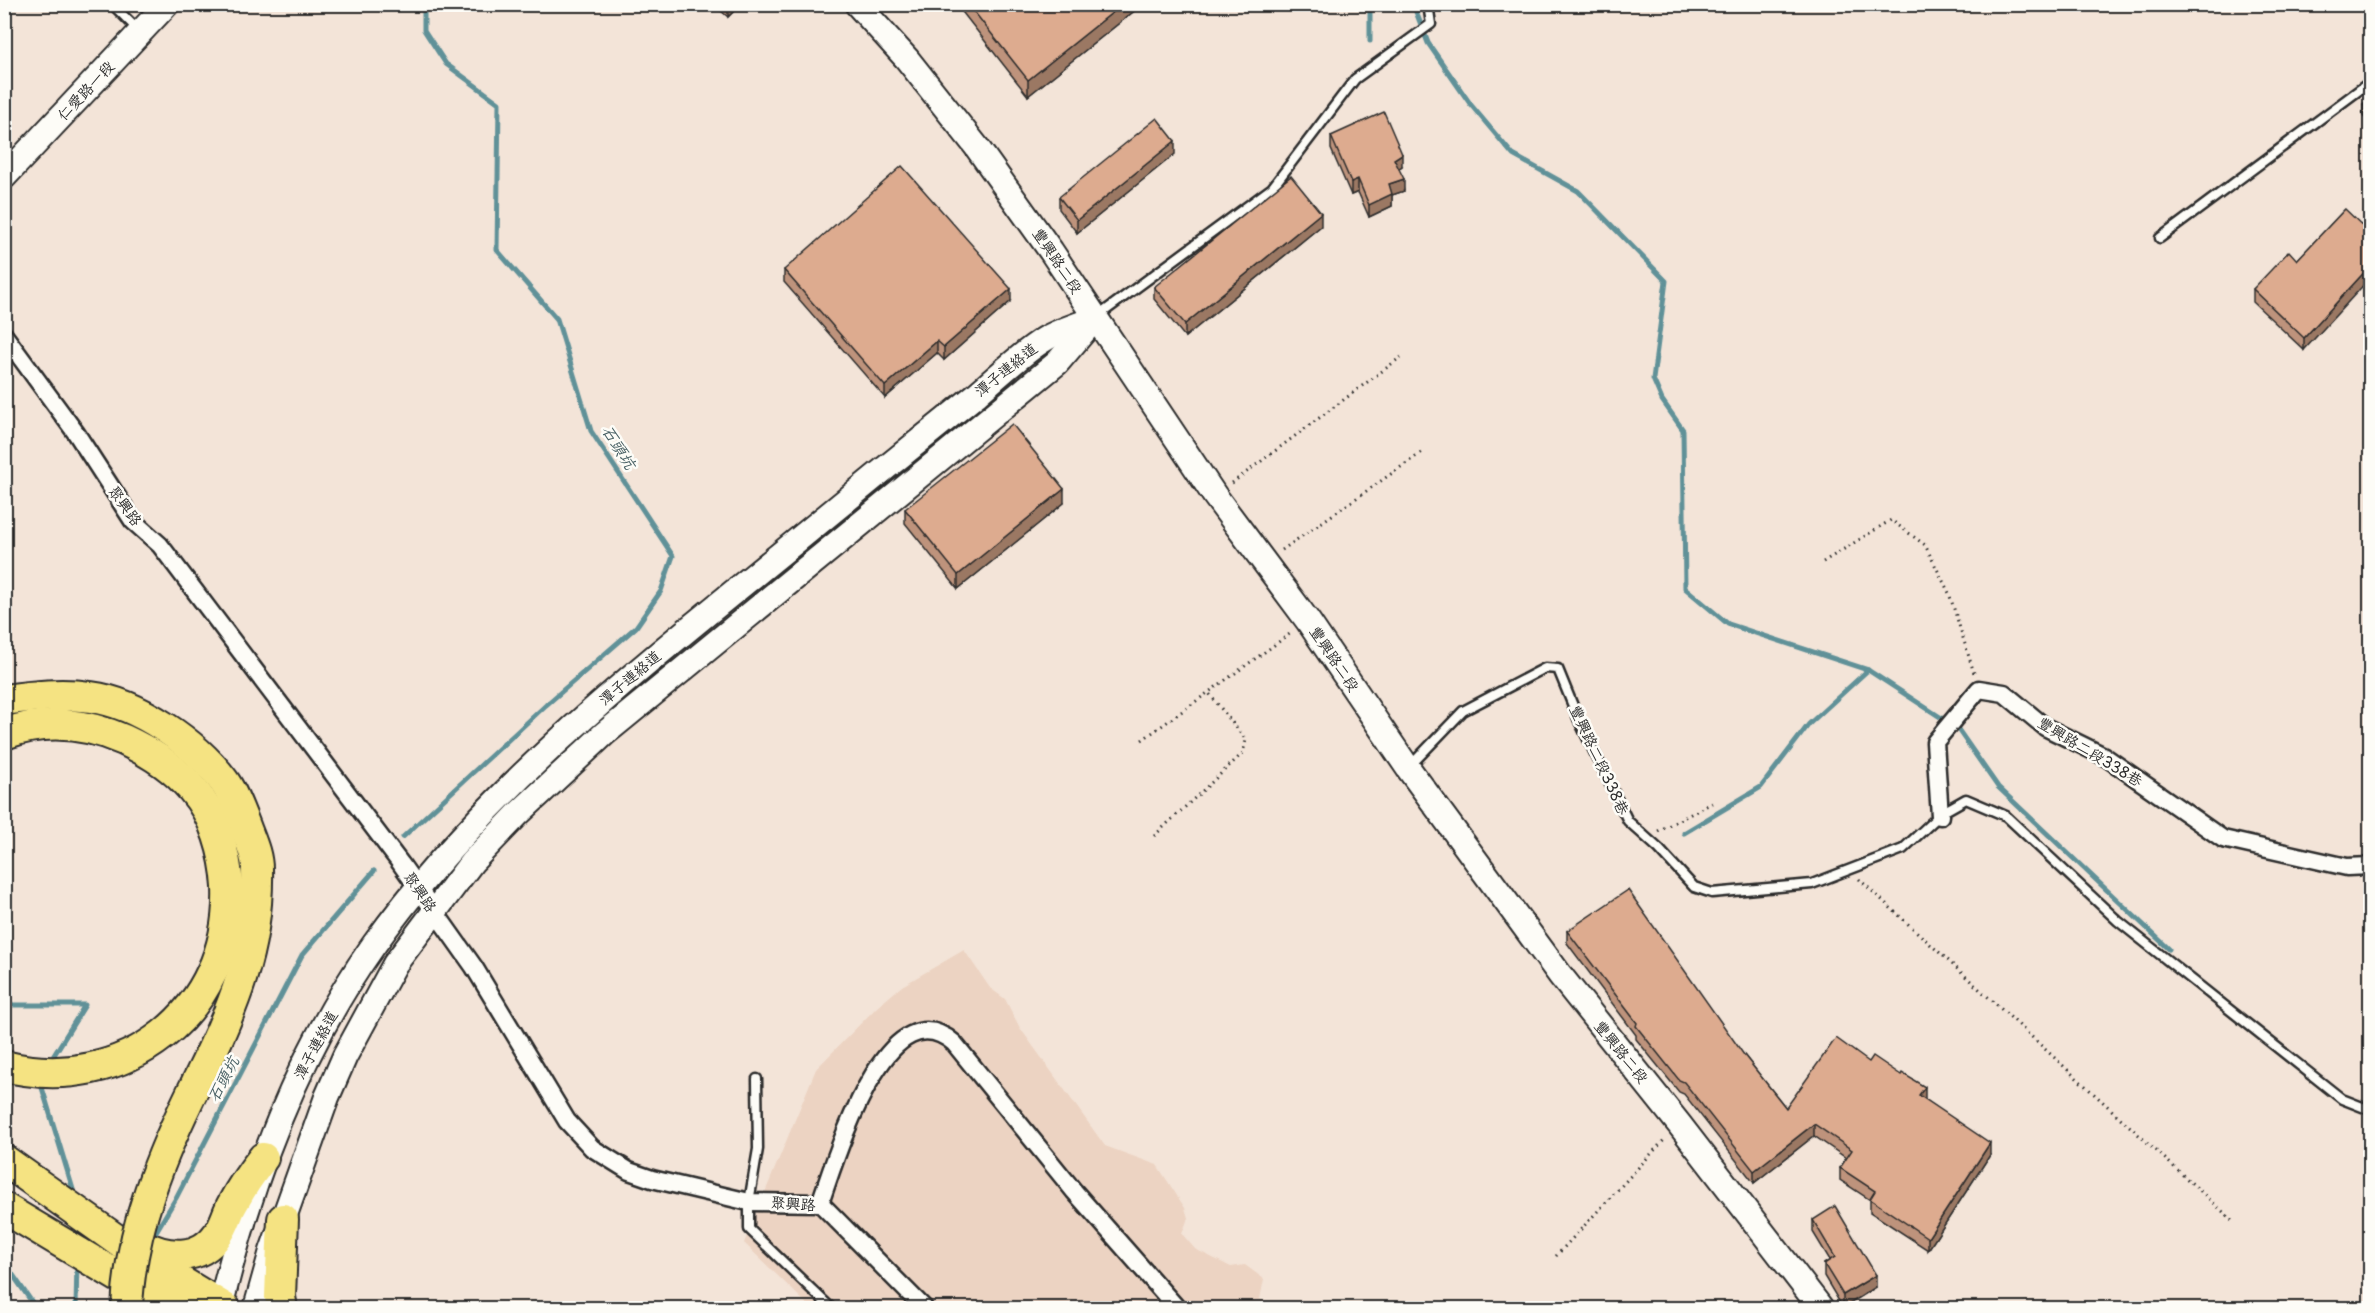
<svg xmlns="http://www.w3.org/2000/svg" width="2375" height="1313" viewBox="0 0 2375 1313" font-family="'Playpen Sans','LXGW WenKai TC',sans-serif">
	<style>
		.built { fill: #ecd3c2 }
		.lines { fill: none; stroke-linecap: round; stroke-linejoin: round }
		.stream { stroke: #619198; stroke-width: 5 }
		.lane-casing { stroke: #2b2b2b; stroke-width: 13 }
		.street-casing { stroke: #2b2b2b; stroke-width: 21 }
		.secondary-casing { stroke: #2b2b2b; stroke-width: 28 }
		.highway-casing { stroke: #2b2b2b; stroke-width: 34 }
		.path { stroke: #2b2b2b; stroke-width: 3; stroke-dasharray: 1.5 4.5; stroke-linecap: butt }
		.lane { stroke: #fdfcf7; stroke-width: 8 }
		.street { stroke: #fdfcf7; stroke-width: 16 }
		.secondary { stroke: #fdfcf7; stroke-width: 24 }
		.highway { stroke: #f5e382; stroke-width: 30 }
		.highway-bridge-casing { stroke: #2b2b2b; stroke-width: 34; stroke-linecap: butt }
		.highway-bridge { stroke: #f5e382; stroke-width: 30 }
		.wall { fill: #be937b; stroke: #2b2b2b; stroke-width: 1.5 }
		.shaded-wall { fill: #9b7864; stroke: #2b2b2b; stroke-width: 1.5 }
		.building { fill: #ddab8f; stroke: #2b2b2b; stroke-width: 1.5 }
		.labels { text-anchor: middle; stroke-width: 5; stroke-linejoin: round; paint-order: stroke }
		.street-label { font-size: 15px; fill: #2b2b2b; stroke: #fdfcf7 }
		.water-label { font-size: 16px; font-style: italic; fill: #465e62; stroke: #fdfcf7 }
	</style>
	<rect width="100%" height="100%" fill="#f3e4d8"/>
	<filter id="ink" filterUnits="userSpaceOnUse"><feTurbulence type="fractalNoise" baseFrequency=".0167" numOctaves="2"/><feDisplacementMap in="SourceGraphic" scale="12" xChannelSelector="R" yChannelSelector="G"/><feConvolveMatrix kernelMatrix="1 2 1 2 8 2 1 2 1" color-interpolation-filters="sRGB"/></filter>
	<g filter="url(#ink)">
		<path class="built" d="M 964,950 L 990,988 L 1005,999 L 1020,1028 L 1105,1146 L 1157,1165 L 1185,1208 L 1188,1218 L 1182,1234 L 1195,1249 L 1231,1267 L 1245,1265 L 1264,1279 L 1260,1299 L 1276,1308 L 811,1308 L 744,1243 L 816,1069 L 876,1008 L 902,986 Z"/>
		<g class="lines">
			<g class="stream">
				<path d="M 1370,4 L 1370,41"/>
				<path d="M 1413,4 L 1428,43 L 1471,105 L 1513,155 L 1578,191 L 1666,281 L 1653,379 L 1662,400 L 1683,430 L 1685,588 L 1728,624 L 1868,670 L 1957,728 L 1998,787 L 2169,949"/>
				<path d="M 1684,833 L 1761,787 L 1809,724 L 1868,670"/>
				<path d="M 403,837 L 546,705 L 636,627 L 661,591 L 673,556 L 591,431 L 557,319 L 497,250 L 499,103 L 446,64 L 424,30 L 424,4"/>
				<path d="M 4,1005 L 85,1005 L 51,1060"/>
				<path d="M 40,1081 L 75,1196"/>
				<path d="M 151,1240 L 176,1198 L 302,955 L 374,871"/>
				<path d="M 4,1262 L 36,1308"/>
				<path d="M 76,1308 L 77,1262"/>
				<path d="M 109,1308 L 116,1297"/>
			</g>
			<defs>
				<g id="lane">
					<path d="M 112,4 L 139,31"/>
					<path d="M 2367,4 L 2370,15"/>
					<path d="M 2160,238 L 2370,82"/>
					<path d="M 1098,316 L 1272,188 L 1355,79 L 1431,24 L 1428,4"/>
					<path d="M 1409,767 L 1463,711 L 1545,668 L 1558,669 L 1580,723 L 1628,821 L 1659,849 L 1694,887 L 1712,893 L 1812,884 L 1903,849 L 1943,812 L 1966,799 L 2006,816 L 2118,921 L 2342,1099 L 2370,1110"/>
					<path d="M 757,1079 L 758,1149 L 749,1202 L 749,1229 L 831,1308"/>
				</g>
				<g id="street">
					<path d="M 4,335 L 76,433 L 133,521 L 160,545 L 401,864 L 474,967 L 567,1121 L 592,1148 L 629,1171 L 652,1179 L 749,1202 L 820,1203 L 924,1308"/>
					<path d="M 1940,816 L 1935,742 L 1979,689 L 2004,693 L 2045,727 L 2104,756 L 2223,839 L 2347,867 L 2370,866"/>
					<path d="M 820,1203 C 835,1162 886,984 954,1043 L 1074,1191 L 1177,1308"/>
				</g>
				<g id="secondary">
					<path d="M 857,4 L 907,59 L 976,146 L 1051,251 L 1215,496 L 1308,621 L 1408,768 L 1560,975 L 1679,1124 L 1821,1308"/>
					<path d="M 4,177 L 167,4"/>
					<path d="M 220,1308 C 250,1181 297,1054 373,946 C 494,776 663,651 822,520 C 873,478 925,436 976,395 C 996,378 1024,351 1045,339 C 1060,330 1079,325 1095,318"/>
					<path d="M 256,1308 L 272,1251 L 327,1097 L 345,1056 L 395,964 L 472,862 L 518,814 L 604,734 L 1057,363 L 1092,322"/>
				</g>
				<g id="highway">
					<path d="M 4,700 C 33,696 62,693 91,697 C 138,703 195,743 223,780 C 233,793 239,811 245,826 C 250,840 257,854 257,869 C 259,949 232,1012 197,1082"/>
					<path d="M 4,734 C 44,719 86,723 124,740 C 150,752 174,767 193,790 C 215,815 226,854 228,887 C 233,1012 124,1096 4,1066"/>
					<path d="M 4,1160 L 145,1260 L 225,1308"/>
					<path d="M 4,1208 L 171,1308"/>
					<path d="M 140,1244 C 166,1258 199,1262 218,1234 C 225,1225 227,1214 232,1205 C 241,1188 251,1173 263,1158"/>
					<path d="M 282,1308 L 280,1297 L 283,1219"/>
				</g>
			</defs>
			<use href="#lane" class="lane-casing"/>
			<use href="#street" class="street-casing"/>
			<use href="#secondary" class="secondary-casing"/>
			<use href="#highway" class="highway-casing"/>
			<g class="path">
				<path d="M 1232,483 L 1401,357"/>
				<path d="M 1282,550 L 1421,453"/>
				<path d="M 1823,562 L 1891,520 L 1925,545 L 1949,593 L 1974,673"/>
				<path d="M 1142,740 L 1291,633"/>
				<path d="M 1658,831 L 1712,803"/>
				<path d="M 1154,836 L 1243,753 L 1246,740 L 1208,692"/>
				<path d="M 1859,879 L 2232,1220"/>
				<path d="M 1556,1256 L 1665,1139"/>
			</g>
			<use href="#lane" class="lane"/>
			<use href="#street" class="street"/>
			<use href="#secondary" class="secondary"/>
			<use href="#highway" class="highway"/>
			<defs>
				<path id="highway-bridge" d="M 127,1308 C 130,1229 162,1152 197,1082"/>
			</defs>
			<use href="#highway-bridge" class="highway-bridge-casing"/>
			<use href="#highway-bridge" class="highway-bridge"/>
		</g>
		<g class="wall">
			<path d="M 713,4 L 741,4 L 728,17 Z"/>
			<path d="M 956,4 L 1143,4 L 1028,96 Z"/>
			<path d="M 2370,97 L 2370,124 L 2363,116 L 2363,104 Z"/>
			<path d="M 1331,136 L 1402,166 L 1398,169 L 1404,191 L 1392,195 L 1392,206 L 1369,217 L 1358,192 L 1351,195 L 1331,149 Z"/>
			<path d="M 1175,154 L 1077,233 L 1059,209 L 1059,197 Z"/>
			<path d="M 2345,209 L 2304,350 L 2253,302 L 2253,289 L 2297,260 Z"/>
			<path d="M 1321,226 L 1185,337 L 1154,299 L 1154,287 Z"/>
			<path d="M 784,270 L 1011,301 L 944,360 L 937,353 L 885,398 L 784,282 Z"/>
			<path d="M 1064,503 L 958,589 L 905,523 L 905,509 Z"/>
			<path d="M 1567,931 L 1744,1055 L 1786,1108 L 1869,1062 L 1925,1099 L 1990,1155 L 1928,1250 L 1870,1212 L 1870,1200 L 1840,1180 L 1840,1168 L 1846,1158 L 1814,1136 L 1754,1183 L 1684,1094 L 1679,1092 L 1636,1039 L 1636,1035 L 1567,943 Z"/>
			<path d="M 1813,1220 L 1876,1287 L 1843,1308 L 1824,1276 L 1824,1264 L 1830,1260 L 1813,1232 Z"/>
		</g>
		<g class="shaded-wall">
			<path d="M 728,4 L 741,4 L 728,17 Z"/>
			<path d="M 1123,4 L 1143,4 L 1028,96 L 1028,80 Z"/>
			<path d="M 1175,141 L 1175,154 L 1077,233 L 1077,220 Z"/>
			<path d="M 1402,154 L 1402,166 L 1394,172 L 1394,159 Z"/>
			<path d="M 1358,179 L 1358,192 L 1351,195 L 1351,182 Z"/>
			<path d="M 1404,179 L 1404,191 L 1392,195 L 1392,206 L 1369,217 L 1369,205 L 1389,184 Z"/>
			<path d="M 1321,213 L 1321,226 L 1185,337 L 1185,324 Z"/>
			<path d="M 2370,266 L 2370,278 L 2304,350 L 2304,338 Z"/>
			<path d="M 1011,289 L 1011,301 L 944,360 L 944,347 Z"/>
			<path d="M 937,341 L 937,353 L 885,398 L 885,386 Z"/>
			<path d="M 1064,489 L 1064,503 L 958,589 L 958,575 Z"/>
			<path d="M 1925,1087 L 1925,1100 L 1919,1095 Z"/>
			<path d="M 1814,1124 L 1814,1136 L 1754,1183 L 1754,1171 Z"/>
			<path d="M 1990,1143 L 1990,1155 L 1928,1250 L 1928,1238 Z"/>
			<path d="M 1876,1275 L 1876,1287 L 1843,1308 L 1843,1295 Z"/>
		</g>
		<g class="building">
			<path d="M 968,4 L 1123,4 L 1028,80 Z"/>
			<path d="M 2370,97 L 2370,112 L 2363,104 Z"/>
			<path d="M 1384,112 L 1402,154 L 1394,159 L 1404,179 L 1389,184 L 1392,194 L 1369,205 L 1358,179 L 1351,182 L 1331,136 Z"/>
			<path d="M 1157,118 L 1175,141 L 1077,220 L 1059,197 Z"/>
			<path d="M 902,166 L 1011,289 L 944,347 L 937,341 L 885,386 L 784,270 Z"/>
			<path d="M 1291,176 L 1321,213 L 1185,324 L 1154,287 Z"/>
			<path d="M 2345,209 L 2370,233 L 2370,266 L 2304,338 L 2253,289 L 2289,251 L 2297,260 Z"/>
			<path d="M 1012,424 L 1064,489 L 958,575 L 905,509 Z"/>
			<path d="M 1628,890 L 1744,1055 L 1786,1108 L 1836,1038 L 1869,1062 L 1873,1056 L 1901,1075 L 1902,1073 L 1925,1087 L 1919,1095 L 1990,1143 L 1928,1238 L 1870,1199 L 1875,1191 L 1840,1168 L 1852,1150 L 1814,1124 L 1754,1171 L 1684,1082 L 1679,1080 L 1636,1026 L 1637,1023 L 1567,931 Z"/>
			<path d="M 1835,1206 L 1876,1275 L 1843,1295 L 1824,1264 L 1835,1257 L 1813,1220 Z"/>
		</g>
	</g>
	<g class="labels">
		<g class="street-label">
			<text transform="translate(86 91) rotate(-47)" y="5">仁愛路一段</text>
			<text transform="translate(1057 261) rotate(56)" y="5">豐興路二段</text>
			<text transform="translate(1006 370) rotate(-39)" y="5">潭子連絡道</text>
			<text transform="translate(125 506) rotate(54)" y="5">聚興路</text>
			<text transform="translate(1334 659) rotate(56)" y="5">豐興路二段</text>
			<text transform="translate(630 678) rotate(-40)" y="5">潭子連絡道</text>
			<text transform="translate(2090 752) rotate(31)" y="5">豐興路二段338巷</text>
			<text transform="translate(1599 760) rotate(65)" y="5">豐興路二段338巷</text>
			<text transform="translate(420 892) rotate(56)" y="5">聚興路</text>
			<text transform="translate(316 1045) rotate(-62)" y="5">潭子連絡道</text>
			<text transform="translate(1621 1052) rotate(51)" y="5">豐興路二段</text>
			<text transform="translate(793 1204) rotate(4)" y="5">聚興路</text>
		</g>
		<g class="water-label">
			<text transform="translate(619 447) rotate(58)" y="6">石頭坑</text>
			<text transform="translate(223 1079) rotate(-62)" y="6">石頭坑</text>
		</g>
	</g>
	<rect width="2375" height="1313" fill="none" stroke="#fdfcf7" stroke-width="24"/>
	<rect x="12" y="12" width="2351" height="1289" fill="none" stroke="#2b2b2b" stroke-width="2" filter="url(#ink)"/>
</svg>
